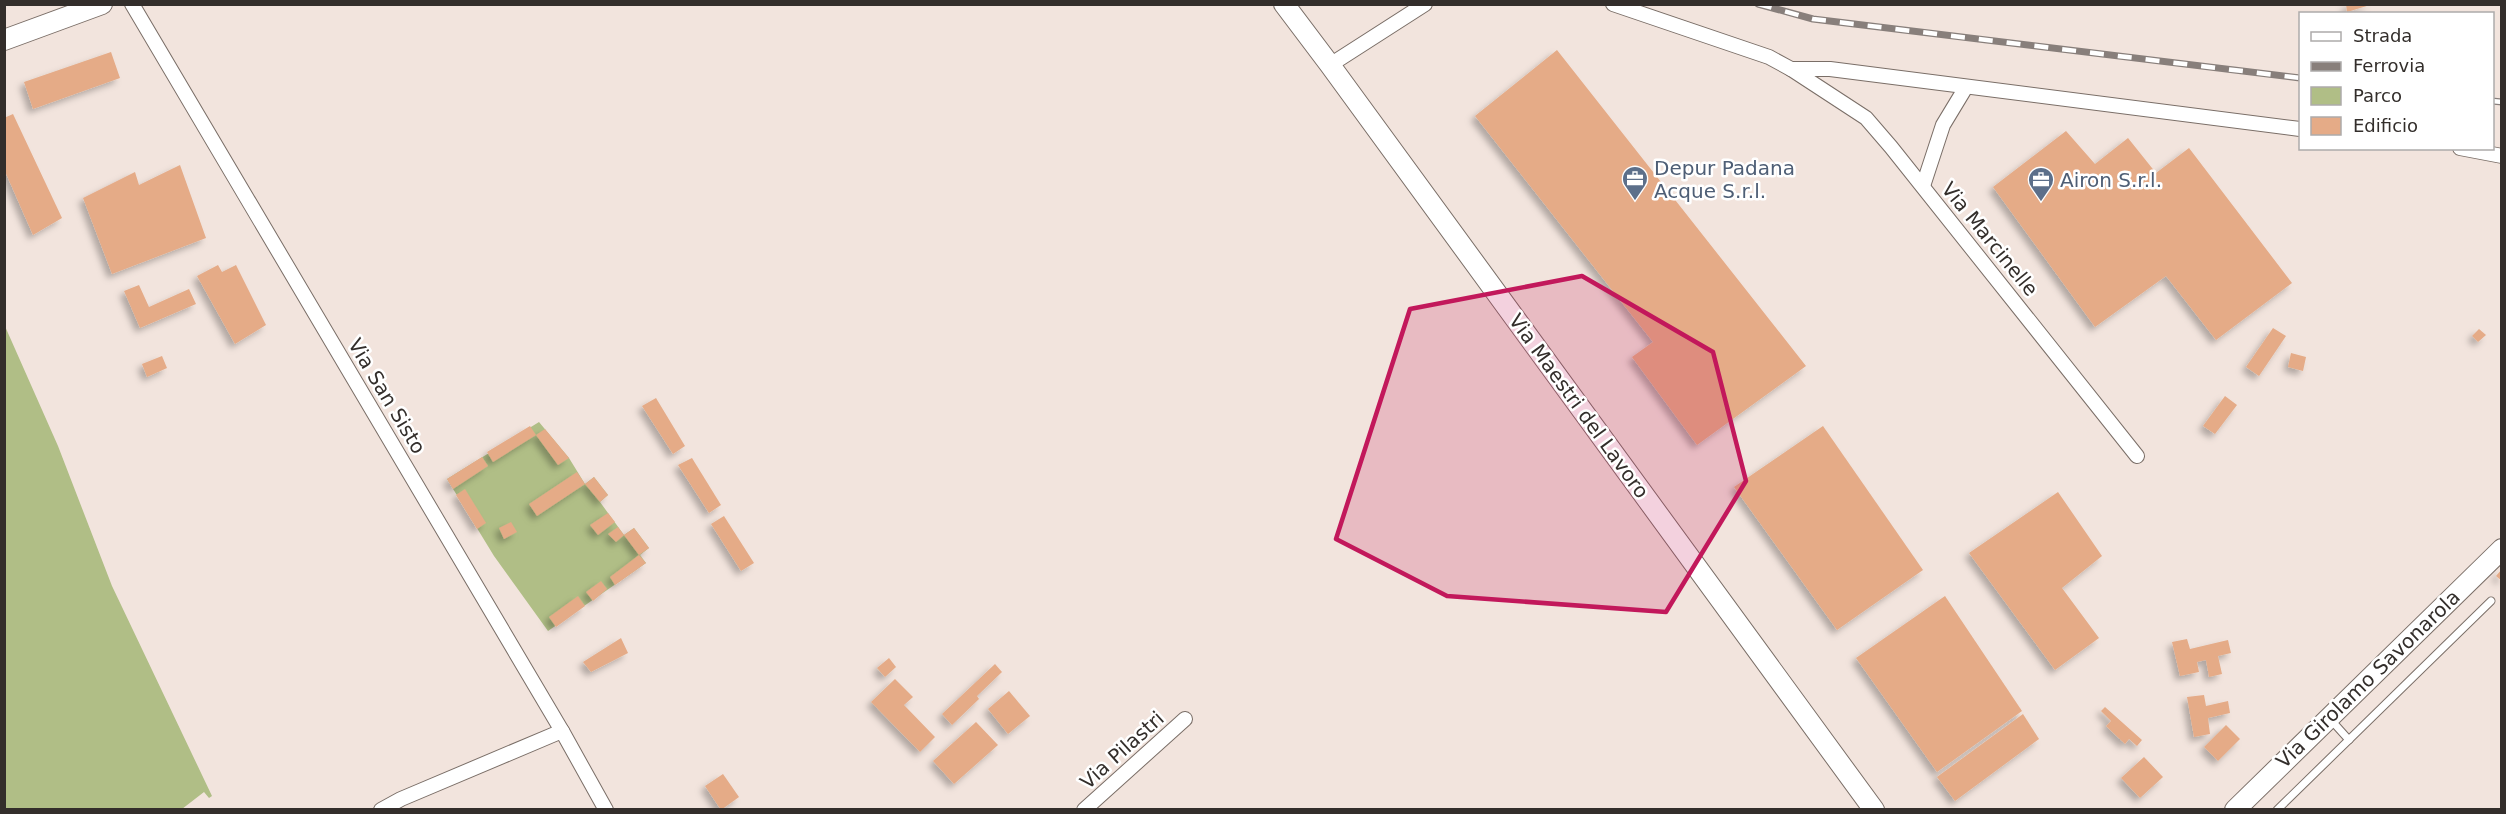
<svg xmlns="http://www.w3.org/2000/svg" width="2506" height="814" viewBox="0 0 2506 814" font-family="'DejaVu Sans',sans-serif">
	<style>
		.green { fill: #b0be86 }
		.building { fill: #e5ab87; filter: url(#shadow) }
		.lines { fill: none; stroke-linecap: round; stroke-linejoin: round }
		.lane-casing { stroke: #7a6e67; stroke-width: 9 }
		.street-casing { stroke: #7a6e67; stroke-width: 16 }
		.secondary-casing { stroke: #7a6e67; stroke-width: 22 }
		.lane { stroke: #fff; stroke-width: 7 }
		.street { stroke: #fff; stroke-width: 14 }
		.secondary { stroke: #fff; stroke-width: 20 }
		.rail-casing { stroke: #887f7b; stroke-width: 7 }
		.rail { stroke: #fff; stroke-width: 4.5; stroke-dasharray: 14; stroke-linecap: butt }
		.marked { fill: #c2185b; fill-opacity: 0.2; stroke: #c2185b; stroke-width: 4.5; stroke-linejoin: round }
		.labels { text-anchor: middle; stroke-width: 5; stroke-linejoin: round; paint-order: stroke }
		.service-label { font-size: 20px; fill: #4e5e75; stroke: #fff; text-anchor: start }
		.street-label { font-size: 20px; fill: #332e2b; stroke: #fff }
	</style>
	<defs>
		<filter id="shadow"><feDropShadow dx="-4.5" dy="4.5" stdDeviation="3" flood-color="#0004"/></filter>
	</defs>
	<rect width="100%" height="100%" fill="#f2e4dd"/>
	<g class="green">
		<path d="M 4,324 L 58,446 L 112,586 L 212,796 L 209,798 L 204,792 L 182,809 L 5,809 Z"/>
		<path d="M 539,422 L 569,458 L 585,484 L 594,477 L 608,495 L 600,502 L 624,535 L 634,528 L 649,548 L 640,555 L 646,563 L 548,631 L 494,556 L 447,479 Z"/>
	</g>
	<g class="building">
		<path d="M 2346,4 L 2370,4 L 2370,5 L 2347,12 Z"/>
		<path d="M 1557,50 L 1806,366 L 1697,445 L 1632,357 L 1653,342 L 1475,116 Z"/>
		<path d="M 111,52 L 120,78 L 33,109 L 24,82 Z"/>
		<path d="M 13,114 L 62,218 L 33,235 L 4,169 L 4,118 Z"/>
		<path d="M 2066,131 L 2095,164 L 2128,138 L 2156,173 L 2189,148 L 2292,283 L 2216,340 L 2166,276 L 2095,327 L 1993,187 Z"/>
		<path d="M 180,165 L 206,238 L 112,274 L 83,198 L 135,172 L 139,185 Z"/>
		<path d="M 218,265 L 222,272 L 236,265 L 266,325 L 235,344 L 197,276 Z"/>
		<path d="M 139,285 L 149,307 L 189,289 L 196,304 L 140,328 L 124,291 Z"/>
		<path d="M 2273,328 L 2286,336 L 2259,376 L 2246,367 Z"/>
		<path d="M 2479,329 L 2486,335 L 2478,342 L 2472,336 Z"/>
		<path d="M 2291,353 L 2306,357 L 2303,371 L 2288,367 Z"/>
		<path d="M 162,356 L 167,368 L 147,377 L 142,364 Z"/>
		<path d="M 2225,396 L 2237,405 L 2215,434 L 2203,426 Z"/>
		<path d="M 656,398 L 685,446 L 673,454 L 642,406 Z"/>
		<path d="M 530,426 L 536,435 L 545,429 L 569,458 L 558,465 L 536,435 L 493,462 L 487,452 Z"/>
		<path d="M 1823,426 L 1923,570 L 1837,630 L 1734,487 Z"/>
		<path d="M 482,457 L 488,466 L 453,489 L 447,479 Z"/>
		<path d="M 692,458 L 721,505 L 709,513 L 678,465 Z"/>
		<path d="M 577,472 L 585,484 L 537,516 L 529,504 Z"/>
		<path d="M 594,477 L 608,495 L 600,502 L 585,484 Z"/>
		<path d="M 465,489 L 486,523 L 477,529 L 456,495 Z"/>
		<path d="M 2058,492 L 2102,556 L 2062,588 L 2099,638 L 2055,670 L 1969,553 Z"/>
		<path d="M 608,513 L 615,522 L 598,535 L 590,525 Z"/>
		<path d="M 724,516 L 754,563 L 741,571 L 711,524 Z"/>
		<path d="M 511,522 L 517,532 L 504,539 L 499,528 Z"/>
		<path d="M 618,527 L 624,535 L 616,542 L 608,534 Z"/>
		<path d="M 634,528 L 649,548 L 639,555 L 624,535 Z"/>
		<path d="M 639,555 L 646,563 L 615,585 L 610,577 Z"/>
		<path d="M 2502,569 L 2502,581 L 2496,576 Z"/>
		<path d="M 601,581 L 607,589 L 593,601 L 586,592 Z"/>
		<path d="M 578,596 L 585,606 L 556,627 L 549,617 Z"/>
		<path d="M 1945,596 L 2022,711 L 1937,772 L 1856,658 Z"/>
		<path d="M 621,638 L 628,653 L 591,672 L 583,662 Z"/>
		<path d="M 2187,639 L 2190,649 L 2228,640 L 2231,653 L 2218,656 L 2222,674 L 2209,677 L 2206,660 L 2197,662 L 2199,672 L 2180,676 L 2172,642 Z"/>
		<path d="M 889,658 L 896,667 L 885,677 L 877,668 Z"/>
		<path d="M 995,664 L 1002,672 L 977,696 L 979,699 L 952,725 L 942,714 Z"/>
		<path d="M 895,679 L 913,697 L 904,705 L 935,737 L 920,752 L 871,702 Z"/>
		<path d="M 1009,691 L 1030,716 L 1008,734 L 988,709 Z"/>
		<path d="M 2204,695 L 2206,706 L 2228,701 L 2230,713 L 2208,718 L 2210,734 L 2194,737 L 2187,697 Z"/>
		<path d="M 2105,707 L 2142,740 L 2137,746 L 2129,739 L 2125,744 L 2106,726 L 2111,721 L 2101,711 Z"/>
		<path d="M 2023,714 L 2039,739 L 1955,801 L 1937,777 Z"/>
		<path d="M 976,722 L 998,745 L 954,784 L 933,761 Z"/>
		<path d="M 2226,725 L 2240,739 L 2218,761 L 2204,747 Z"/>
		<path d="M 2144,757 L 2163,777 L 2140,798 L 2121,778 Z"/>
		<path d="M 723,774 L 739,797 L 721,810 L 705,786 Z"/>
	</g>
	<g class="lines">
		<defs>
			<g id="lane">
				<path d="M 2331,720 L 2349,740"/>
				<path d="M 2277,810 L 2491,601"/>
			</g>
			<g id="street">
				<path d="M 132,4 L 562,731 L 606,810"/>
				<path d="M 1613,4 L 1769,57 L 1791,69 L 1830,69 L 2300,129"/>
				<path d="M 1330,65 L 1425,4"/>
				<path d="M 1791,69 L 1866,118 L 1891,147 L 2137,456"/>
				<path d="M 2460,148 L 2502,156"/>
				<path d="M 1923,186 L 1943,125 L 1966,87"/>
				<path d="M 381,810 L 401,799 L 562,731"/>
				<path d="M 1084,810 L 1185,719"/>
			</g>
			<g id="secondary">
				<path d="M 1284,4 L 1330,65 L 1874,810"/>
				<path d="M 4,40 L 102,4"/>
				<path d="M 2235,810 L 2502,549"/>
			</g>
		</defs>
		<use href="#lane" class="lane-casing"/>
		<use href="#street" class="street-casing"/>
		<use href="#secondary" class="secondary-casing"/>
		<use href="#lane" class="lane"/>
		<use href="#street" class="street"/>
		<use href="#secondary" class="secondary"/>
		<defs>
			<g id="rail">
				<path d="M 1758,4 L 1813,19 L 2300,78"/>
				<path d="M 2492,101 L 2502,102"/>
			</g>
		</defs>
		<use href="#rail" class="rail-casing"/>
		<use href="#rail" class="rail"/>
	</g>
	<path class="marked" d="M 1582,276 L 1713,352 L 1746,481 L 1666,612 L 1447,596 L 1336,539 L 1410,309 Z"/>
	<defs>
		<symbol id="office-pin" viewBox="-11 -11 22 30"><path d="M0 17L-7.5 6A9.5 9.5 0 1 1 7.5 6Z" fill="#5c6f8a" stroke="#fff"/><path d="M-6-3h4V-5.5h4V-3h4V5H-6ZM-1-4.5V-3h2v-1.5ZM-6 0V1H6V0Z" fill="#fff"/></symbol>
	</defs>
	<g fill-rule="evenodd">
		<use href="#office-pin" x="1620" y="164" width="30" height="40"/>
		<use href="#office-pin" x="2026" y="165" width="30" height="40"/>
	</g>
	<g class="labels">
		<g class="service-label">
			<text x="1654" y="175">Depur Padana<tspan x="1654" dy="23">Acque S.r.l.</tspan></text>
			<text x="2060" y="187">Airon S.r.l.</text>
		</g>
		<g class="street-label">
			<text transform="translate(1990 239) rotate(51)" y="7">Via Marcinelle</text>
			<text transform="translate(387 396) rotate(59)" y="7">Via San Sisto</text>
			<text transform="translate(1579 406) rotate(54)" y="7">Via Maestri del Lavoro</text>
			<text transform="translate(2368 679) rotate(-44)" y="7">Via Girolamo Savonarola</text>
			<text transform="translate(1122 750) rotate(-42)" y="7">Via Pilastri</text>
		</g>
	</g>
	<rect width="2506" height="814" fill="none" stroke="#332e2b" stroke-width="12"/>
	<rect x="2299" y="12" width="195" height="138" fill="#ffffff" stroke="#adabaa" stroke-width="1.5"/>
	<rect x="2311" y="32" width="30" height="9" fill="#ffffff" stroke="#adabaa" stroke-width="1.5"/>
	<text x="2353" y="42" font-size="18" fill="#332e2b">Strada</text>
	<rect x="2311" y="62" width="30" height="9" fill="#887f7b" stroke="#adabaa" stroke-width="1.5"/>
	<text x="2353" y="72" font-size="18" fill="#332e2b">Ferrovia</text>
	<rect x="2311" y="87" width="30" height="18" fill="#b0be86" stroke="#adabaa" stroke-width="1.5"/>
	<text x="2353" y="102" font-size="18" fill="#332e2b">Parco</text>
	<rect x="2311" y="117" width="30" height="18" fill="#e5ab87" stroke="#adabaa" stroke-width="1.5"/>
	<text x="2353" y="132" font-size="18" fill="#332e2b">Edificio</text>
</svg>
